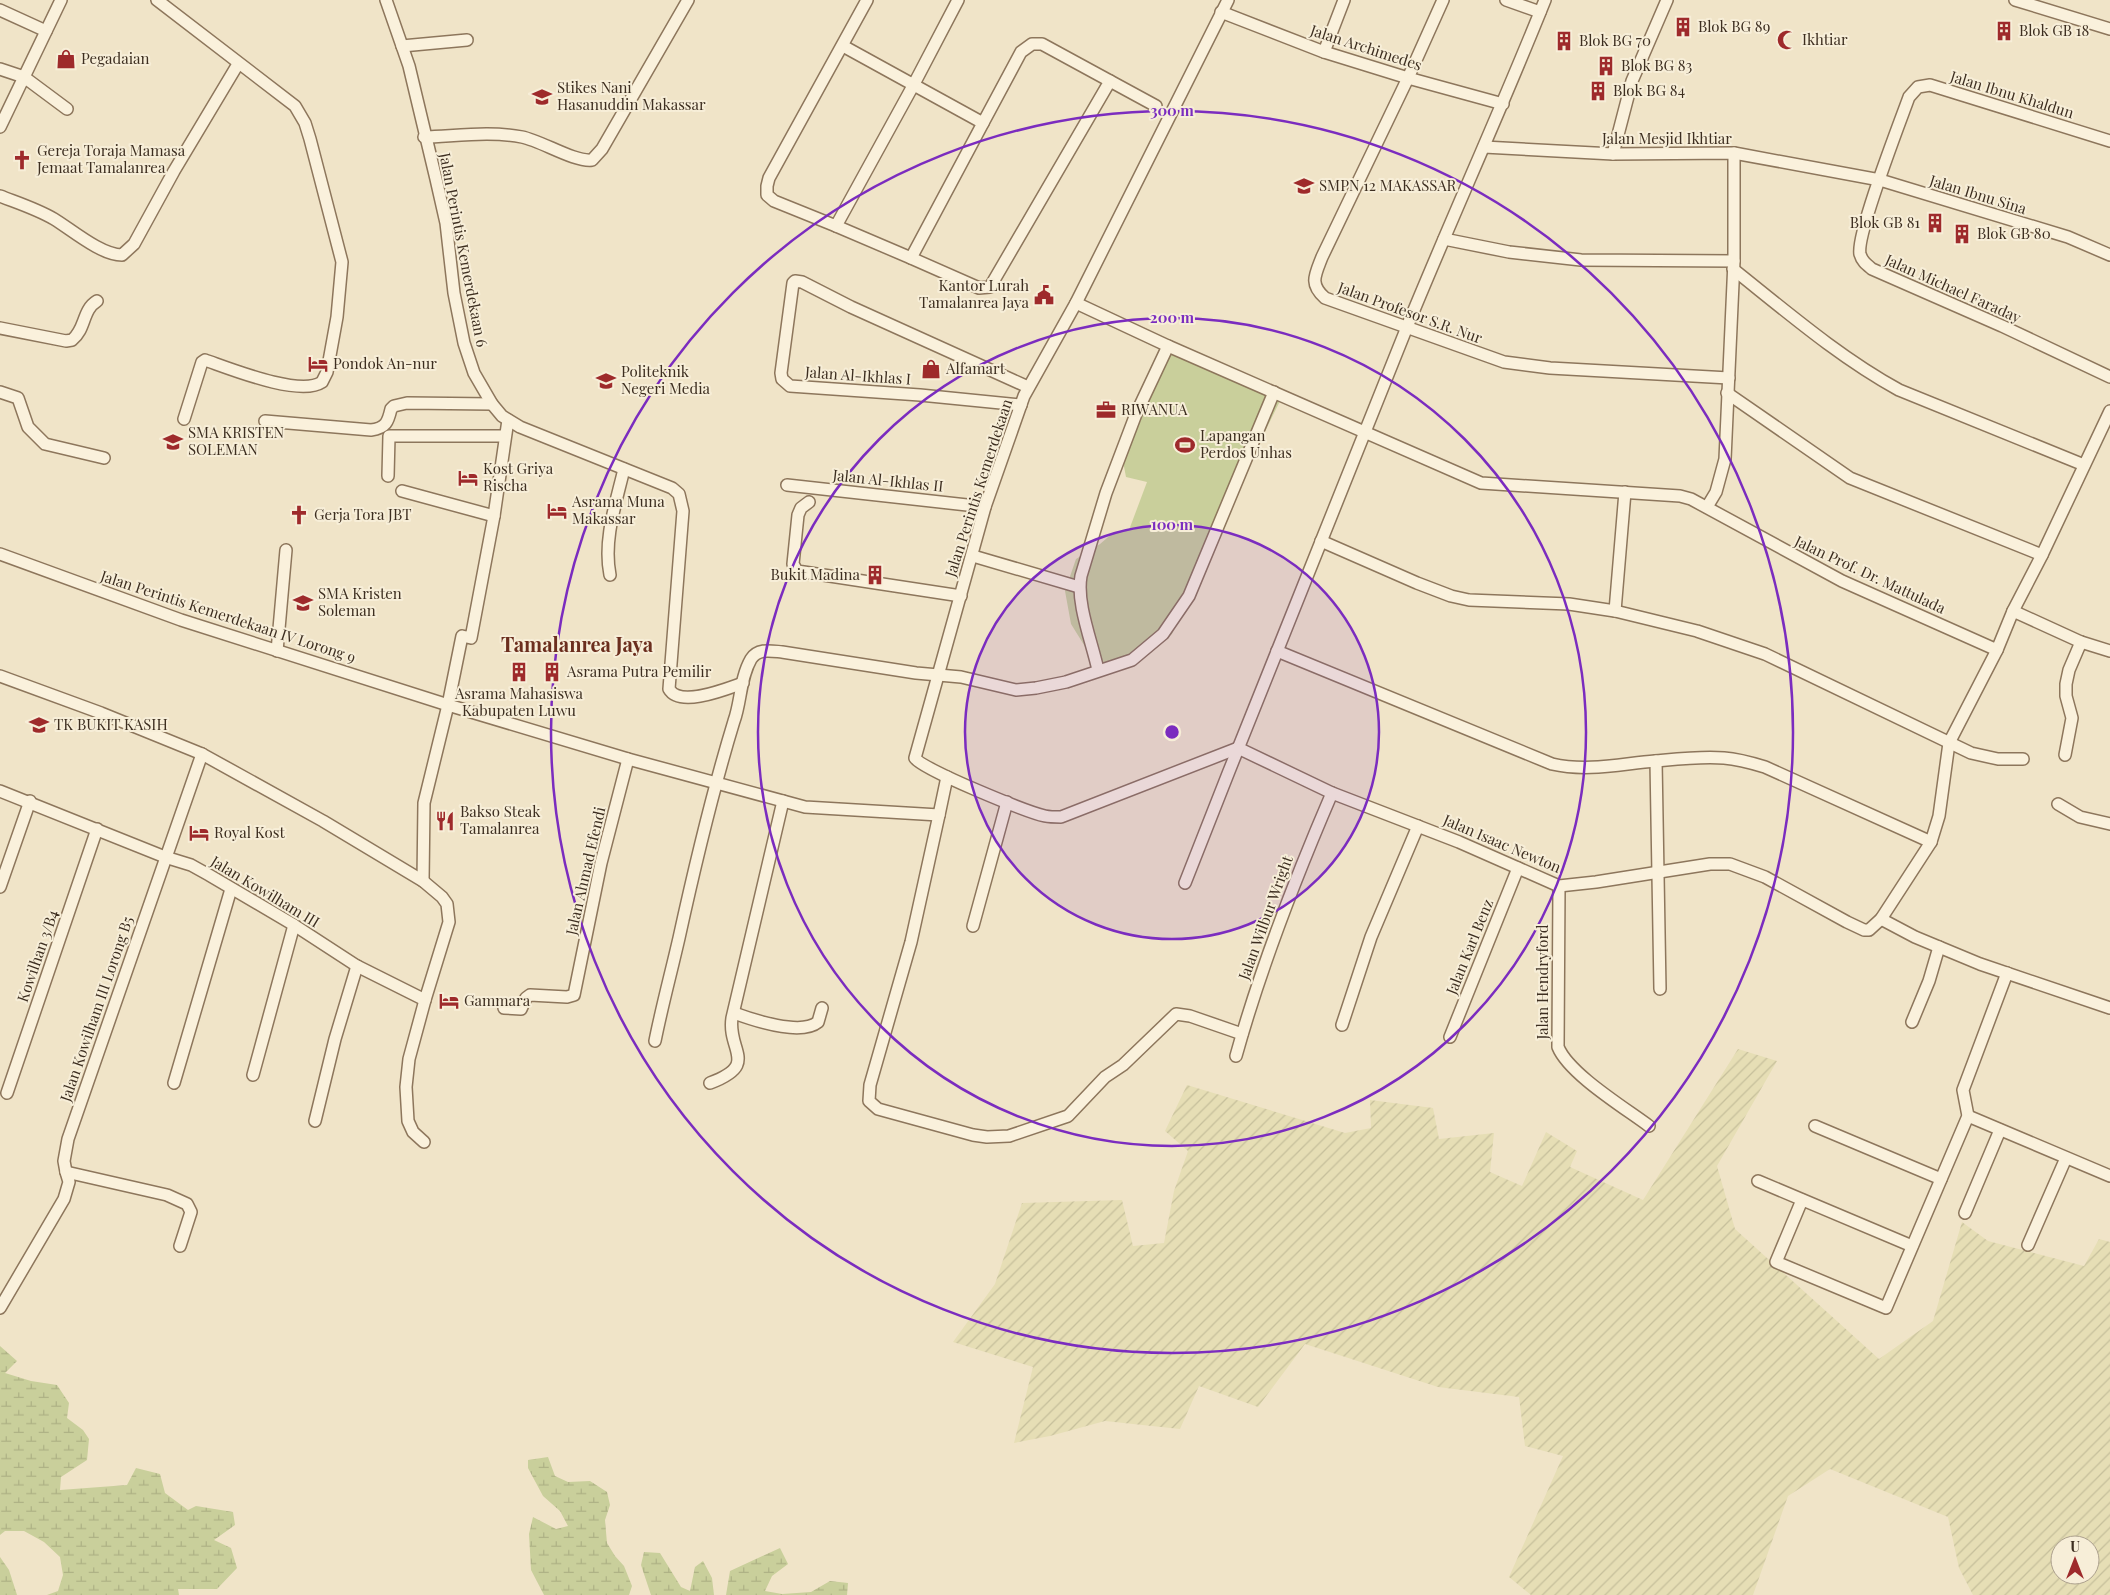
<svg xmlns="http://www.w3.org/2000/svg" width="2110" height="1595" viewBox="0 0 2110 1595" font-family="'Playfair Display',serif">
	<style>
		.farmland { fill: url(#farmland-furrows); fill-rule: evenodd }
		.wetland { fill: url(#wetland-marsh) }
		.pitch { fill: #c9cf9b }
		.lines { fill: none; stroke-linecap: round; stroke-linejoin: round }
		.street-casing { stroke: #8d765c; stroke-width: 14 }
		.street { stroke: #faf1dc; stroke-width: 11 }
		.ring { fill: none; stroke: #7b2cbf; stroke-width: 2.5 }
		.labels { text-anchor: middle; stroke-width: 4; stroke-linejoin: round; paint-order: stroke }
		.poi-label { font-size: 15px; fill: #3d2e20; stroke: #f7eed8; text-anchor: start }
		.street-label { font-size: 15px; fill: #3d2e20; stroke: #f7eed8 }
		.district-label { font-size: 20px; font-weight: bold; fill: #6b2e1e; stroke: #f7eed8 }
		.centre { fill: #7b2cbf; stroke: #f7eed8; stroke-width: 2.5 }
		.ring-label { font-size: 15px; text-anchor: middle; font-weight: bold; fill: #7b2cbf; stroke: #f7eed8; stroke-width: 4; stroke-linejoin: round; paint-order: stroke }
	</style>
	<defs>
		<pattern id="farmland-furrows" width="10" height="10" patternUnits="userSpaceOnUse" patternTransform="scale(1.25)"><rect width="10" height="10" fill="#e6deb5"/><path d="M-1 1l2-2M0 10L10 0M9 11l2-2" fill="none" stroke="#c6bf9b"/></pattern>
		<pattern id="wetland-marsh" width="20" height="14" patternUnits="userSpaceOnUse" patternTransform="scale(1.25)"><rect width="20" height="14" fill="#c9cf9b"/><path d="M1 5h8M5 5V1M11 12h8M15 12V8" fill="none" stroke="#aeb285"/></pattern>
	</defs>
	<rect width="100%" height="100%" fill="#f0e4c8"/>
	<path class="farmland" d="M 1738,1049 L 1777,1061 L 1717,1166 L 1735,1229 L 1879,1359 L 1933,1321 L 1962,1222 L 1988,1241 L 2084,1266 L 2099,1239 L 2110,1242 L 2110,1595 L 1973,1595 L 1959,1568 L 1948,1517 L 1830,1469 L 1788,1496 L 1753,1595 L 1531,1595 L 1509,1577 L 1563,1456 L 1525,1446 L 1519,1397 L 1438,1387 L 1305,1344 L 1258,1407 L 1199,1386 L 1180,1429 L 1105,1421 L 1050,1436 L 1014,1443 L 1033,1367 L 953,1342 L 995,1284 L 1022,1203 L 1122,1200 L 1133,1246 L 1164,1243 L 1174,1191 L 1188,1151 L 1165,1131 L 1187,1085 L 1345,1133 L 1371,1128 L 1370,1100 L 1433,1108 L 1439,1139 L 1494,1133 L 1490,1172 L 1522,1186 L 1546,1132 L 1577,1151 L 1570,1167 L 1643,1200 ZM 2060,1545 L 2090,1545 L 2090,1575 L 2060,1575 Z"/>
	<g class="wetland">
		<path d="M 0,1346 L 17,1361 L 5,1373 L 31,1381 L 57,1385 L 69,1403 L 67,1418 L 83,1430 L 89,1439 L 87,1460 L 61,1477 L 60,1490 L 127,1485 L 136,1468 L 160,1474 L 165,1493 L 188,1510 L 196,1506 L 233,1512 L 235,1525 L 214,1540 L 231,1548 L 237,1568 L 217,1589 L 178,1589 L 179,1595 L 47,1595 L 58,1591 L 63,1575 L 60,1557 L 44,1542 L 24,1531 L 5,1531 L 0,1535 Z"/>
		<path d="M 548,1457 L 555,1476 L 568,1482 L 590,1481 L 607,1492 L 610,1505 L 605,1520 L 607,1543 L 615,1556 L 624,1566 L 632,1586 L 629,1595 L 544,1595 L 543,1593 L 531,1570 L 529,1534 L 533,1517 L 556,1529 L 568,1526 L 560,1511 L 543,1496 L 528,1468 L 528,1460 Z"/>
		<path d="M 780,1548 L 788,1564 L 772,1576 L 765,1591 L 782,1594 L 811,1592 L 830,1581 L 848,1583 L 847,1595 L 726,1595 L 730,1571 Z"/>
		<path d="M 644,1552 L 660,1553 L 681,1587 L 690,1591 L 695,1567 L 703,1561 L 712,1578 L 714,1595 L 651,1595 L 641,1565 Z"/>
		<path d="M 0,1557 L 9,1570 L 17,1595 L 0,1595 Z"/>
	</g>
	<path class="pitch" d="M 1164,350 L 1280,401 L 1220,523 L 1172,634 L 1139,660 L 1102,674 L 1071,624 L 1065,591 L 1076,559 L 1100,544 L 1114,532 L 1129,530 L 1147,482 L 1126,477 L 1122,456 Z"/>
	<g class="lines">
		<defs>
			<g id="street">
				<path d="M 157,0 L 295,106 L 305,123 L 310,139 L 342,262 L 337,317 L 327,372 L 322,382 C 300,397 231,369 205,360 L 202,362 L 184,419"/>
				<path d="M 386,0 L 409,66 L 436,179 L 446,223 L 454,293 L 464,343 L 474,373 L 492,404 L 502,416 L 520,427 L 672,488 L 679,494 L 683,511 L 669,689 C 680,708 726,689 743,683"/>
				<path d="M 867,0 L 769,178 L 767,186 L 767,195 L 774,201 L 836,226 L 914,84 L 958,0"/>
				<path d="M 1228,0 L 1076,303 L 1024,396 L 985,507 L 915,758 C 921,769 1027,812 1045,816 C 1050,817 1055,817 1061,817 L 1238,748"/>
				<path d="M 1443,0 L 1408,78 L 1322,257 C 1315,275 1309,284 1325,298 L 1504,362 L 1550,368 L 1729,378"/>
				<path d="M 1506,0 L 1540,12"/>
				<path d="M 2015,0 L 2110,29"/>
				<path d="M 0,10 L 46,31"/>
				<path d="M 1221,12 L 1324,52 L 1408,78 L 1503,104"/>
				<path d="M 402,46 L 467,40"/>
				<path d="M 1324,52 L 1344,0"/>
				<path d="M 0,69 L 24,77 L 67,109"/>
				<path d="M 1110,81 L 1156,106"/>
				<path d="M 0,127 L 61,0"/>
				<path d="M 424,137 C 456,136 491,131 522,137 C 542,141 574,162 592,160 L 602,149 L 688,0"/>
				<path d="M 2110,141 L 1930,85 L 1918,87 L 1909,97 C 1900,122 1856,235 1860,254 C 1862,261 1866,264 1872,269 L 2002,326 L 2110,377"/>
				<path d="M 1484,147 L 1613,154 L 1734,153 L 1880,180 L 2068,237 L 2110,255"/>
				<path d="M 1613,154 L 1632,81 L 1667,0"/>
				<path d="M 0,196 C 18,203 37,209 54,219 C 72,230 101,255 122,255 L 134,244 L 174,171 L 238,64"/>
				<path d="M 836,226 L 911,258 L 983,123 L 843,46"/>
				<path d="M 1444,239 L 1509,252 L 1581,260 L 1734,261"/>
				<path d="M 911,258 L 979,288 L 990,287 L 1110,81 L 1042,44 L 1032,44 L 1021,52 L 983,123"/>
				<path d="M 1733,269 C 1787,312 1839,357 1899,390 L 2084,465"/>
				<path d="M 1076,303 L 1168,346 L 1481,483 L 1680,496 L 1691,499 L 1842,581 L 1997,650"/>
				<path d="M 0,328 L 66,341 L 72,340 C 86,329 82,310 97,301"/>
				<path d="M 0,392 L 18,398 L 28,427 L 45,444 L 104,458"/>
				<path d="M 1727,393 L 1850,478 L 2042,555"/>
				<path d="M 1021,405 L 920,395 L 790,386 L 782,379 L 781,373 L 793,283 L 795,281 L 802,282 L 851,307 L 1028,387"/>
				<path d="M 265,421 L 371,430 C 386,428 388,422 391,409 L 394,406 L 407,403 L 492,404"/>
				<path d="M 388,476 L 389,436 L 505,436"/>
				<path d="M 787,485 L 985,507"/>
				<path d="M 402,491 L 494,516"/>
				<path d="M 809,502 L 801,508 L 798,515 L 793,564 L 797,571 L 961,596"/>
				<path d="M 1707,507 L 1716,492 L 1725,459 L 1734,261 L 1734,153"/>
				<path d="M 1321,541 L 1417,583 L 1451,596 L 1469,600 L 1569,604 L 1615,611 L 1697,631 L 1765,654 L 1971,753 L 1998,759 L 2023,759"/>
				<path d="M 0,554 L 181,620 L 448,705 L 628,759 L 805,807 L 939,815 L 947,777"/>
				<path d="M 973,556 L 1079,587"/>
				<path d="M 610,575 C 603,540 616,503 624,469"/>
				<path d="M 1615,611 L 1625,492"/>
				<path d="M 2013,611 L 2081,642 L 2110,651"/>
				<path d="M 277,651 L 286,550"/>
				<path d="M 1277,651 L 1552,764 C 1587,772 1620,764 1655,761 C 1677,759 1702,756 1724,758 C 1738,759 1752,763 1765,767 L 1931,842"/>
				<path d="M 1098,670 C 1092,642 1076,603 1081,576 L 1106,493 L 1136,414 L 1168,346"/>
				<path d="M 0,676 L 101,713 L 202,754 L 323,821 L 423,881 L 442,897 L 447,904 L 449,922 L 425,1000 L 409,1059 L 406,1087 L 408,1121 L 413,1132 L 424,1142"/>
				<path d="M 1238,748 L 1332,793 L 1459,842 L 1559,886 L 1596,882 L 1710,864 L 1730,864 L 1765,877 L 1847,922 L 1864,930 L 1869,930 L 1881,919 L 1931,842 L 1939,816 L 1949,743 L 1997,650 L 2013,611 L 2042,555 L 2110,411"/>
				<path d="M 2065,755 L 2072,718 L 2066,696 L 2066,684 L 2069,670 L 2081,642"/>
				<path d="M 1656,761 L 1660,989"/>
				<path d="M 0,791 L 165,857 L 191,865 L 209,875 L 294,925 L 357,966 L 425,1000"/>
				<path d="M 2058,804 L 2080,817 L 2110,824"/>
				<path d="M 939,815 L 911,942 L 870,1085 L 869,1101 L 878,1109 L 973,1135 L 987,1137 L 1009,1136 L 1068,1116 L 1105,1077 L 1123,1065 L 1176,1014 L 1190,1016 L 1242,1034"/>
				<path d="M 423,881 L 424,803 L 448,705 L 462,636 L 471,638 L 494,516 L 508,420"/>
				<path d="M 1185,883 C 1258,697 1332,511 1407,327 C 1452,217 1501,110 1545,0"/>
				<path d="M 1559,886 L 1558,1047 C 1569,1074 1625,1108 1649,1126"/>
				<path d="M 0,887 L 30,801"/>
				<path d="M 1881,919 L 1915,937 L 1980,964 L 2110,1008"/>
				<path d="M 973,926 L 1007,802"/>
				<path d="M 504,1008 L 521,1009 L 526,998 L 530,995 L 567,997 L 574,995 L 601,863 L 628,759"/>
				<path d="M 734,1013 C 753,1020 801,1036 818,1022 L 822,1008"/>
				<path d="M 1912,1022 L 1929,981 L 1939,947"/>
				<path d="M 1342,1025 L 1371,937 L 1418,826"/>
				<path d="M 1450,1037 L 1518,868"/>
				<path d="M 655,1041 C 662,1006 671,973 679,938 C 695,865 712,793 734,721 C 741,702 740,678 751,659 C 758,648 771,651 782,652 L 916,673 L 961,677 L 1016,690 L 1036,688 L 1066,682 L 1132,660 L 1163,634 L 1189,596 L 1274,392"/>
				<path d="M 1236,1056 C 1261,966 1295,879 1332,793"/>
				<path d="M 253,1075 L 294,925"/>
				<path d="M 174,1083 L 231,889"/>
				<path d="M 710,1083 C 760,1064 727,1051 732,1018 L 783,801"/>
				<path d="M 7,1093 L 97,829"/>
				<path d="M 1968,1116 L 2110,1176"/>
				<path d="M 315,1121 L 335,1039 L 357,966"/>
				<path d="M 1815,1126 L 1941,1179"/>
				<path d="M 66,1172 L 64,1161 L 68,1139 L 202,754"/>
				<path d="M 1758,1181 L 1912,1246"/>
				<path d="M 1802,1200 L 1776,1262 L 1886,1308 L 1968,1116 L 1963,1090 L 2007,973"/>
				<path d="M 1965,1213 L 2000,1130"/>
				<path d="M 2028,1245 L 2066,1158"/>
				<path d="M 0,1308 L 64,1199 L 69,1182 L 66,1172 L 167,1195 L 187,1204 L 191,1212 L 180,1246"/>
			</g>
		</defs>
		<use href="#street" class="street-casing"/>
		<use href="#street" class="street"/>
	</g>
	<circle cx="1172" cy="732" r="207" fill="#7b2cbf" fill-opacity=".12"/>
	<g class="ring">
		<circle cx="1172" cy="732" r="207"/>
		<circle cx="1172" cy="732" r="414"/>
		<circle cx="1172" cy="732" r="621"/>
	</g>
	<defs>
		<symbol id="building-bare" viewBox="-9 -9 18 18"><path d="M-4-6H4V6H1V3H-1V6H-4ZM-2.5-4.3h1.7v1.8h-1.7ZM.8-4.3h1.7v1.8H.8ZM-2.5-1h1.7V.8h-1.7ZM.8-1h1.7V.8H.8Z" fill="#9e2a2b" stroke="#f7eed8" stroke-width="2.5" paint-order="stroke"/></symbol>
		<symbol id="mosque-bare" viewBox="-9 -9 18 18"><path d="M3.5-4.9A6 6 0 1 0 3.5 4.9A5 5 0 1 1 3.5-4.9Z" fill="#9e2a2b" stroke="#f7eed8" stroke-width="2.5" paint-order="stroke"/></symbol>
		<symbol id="shop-bare" viewBox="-9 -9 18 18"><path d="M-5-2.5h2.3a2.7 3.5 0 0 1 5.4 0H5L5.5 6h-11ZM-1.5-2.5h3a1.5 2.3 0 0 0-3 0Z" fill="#9e2a2b" stroke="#f7eed8" stroke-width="2.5" paint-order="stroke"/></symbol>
		<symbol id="university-bare" viewBox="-9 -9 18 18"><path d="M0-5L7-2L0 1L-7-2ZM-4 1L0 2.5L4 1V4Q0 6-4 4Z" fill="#9e2a2b" stroke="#f7eed8" stroke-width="2.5" paint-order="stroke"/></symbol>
		<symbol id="church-bare" viewBox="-9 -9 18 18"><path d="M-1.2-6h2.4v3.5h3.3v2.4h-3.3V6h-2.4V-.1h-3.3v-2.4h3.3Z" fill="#9e2a2b" stroke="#f7eed8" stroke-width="2.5" paint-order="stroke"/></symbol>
		<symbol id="school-bare" viewBox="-9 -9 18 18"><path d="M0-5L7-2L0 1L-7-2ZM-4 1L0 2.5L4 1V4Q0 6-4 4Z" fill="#9e2a2b" stroke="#f7eed8" stroke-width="2.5" paint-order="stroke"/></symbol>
		<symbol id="civic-bare" viewBox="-9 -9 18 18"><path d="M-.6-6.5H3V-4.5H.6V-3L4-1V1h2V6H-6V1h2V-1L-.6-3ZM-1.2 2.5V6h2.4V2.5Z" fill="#9e2a2b" stroke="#f7eed8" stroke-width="2.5" paint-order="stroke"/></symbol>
		<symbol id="hotel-bare" viewBox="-9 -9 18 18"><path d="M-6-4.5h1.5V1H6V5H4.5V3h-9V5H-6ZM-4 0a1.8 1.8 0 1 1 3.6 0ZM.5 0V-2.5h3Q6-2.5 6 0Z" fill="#9e2a2b" stroke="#f7eed8" stroke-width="2.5" paint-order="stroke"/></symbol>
		<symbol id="office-bare" viewBox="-9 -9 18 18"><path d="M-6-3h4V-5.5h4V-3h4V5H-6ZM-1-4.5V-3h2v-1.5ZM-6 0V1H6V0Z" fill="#9e2a2b" stroke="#f7eed8" stroke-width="2.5" paint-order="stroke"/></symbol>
		<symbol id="stadium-bare" viewBox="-9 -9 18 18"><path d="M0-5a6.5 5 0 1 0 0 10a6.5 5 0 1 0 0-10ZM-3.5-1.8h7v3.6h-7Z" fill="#9e2a2b" stroke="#f7eed8" stroke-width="2.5" paint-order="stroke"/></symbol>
		<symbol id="restaurant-bare" viewBox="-9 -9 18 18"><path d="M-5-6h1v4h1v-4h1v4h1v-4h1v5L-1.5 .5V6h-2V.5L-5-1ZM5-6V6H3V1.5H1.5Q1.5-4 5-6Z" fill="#9e2a2b" stroke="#f7eed8" stroke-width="2.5" paint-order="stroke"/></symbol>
	</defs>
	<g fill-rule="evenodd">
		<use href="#building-bare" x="1669" y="13" width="28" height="28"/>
		<use href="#building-bare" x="1990" y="17" width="28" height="28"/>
		<use href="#mosque-bare" x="1773" y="26" width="28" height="28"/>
		<use href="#building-bare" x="1550" y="27" width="28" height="28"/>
		<use href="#shop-bare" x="52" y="45" width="28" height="28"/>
		<use href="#building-bare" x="1592" y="52" width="28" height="28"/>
		<use href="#building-bare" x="1584" y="77" width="28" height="28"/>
		<use href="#university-bare" x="528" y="83" width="28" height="28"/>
		<use href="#church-bare" x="8" y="146" width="28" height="28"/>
		<use href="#school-bare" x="1290" y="172" width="28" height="28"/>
		<use href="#building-bare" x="1921" y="209" width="28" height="28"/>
		<use href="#building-bare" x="1948" y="220" width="28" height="28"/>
		<use href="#civic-bare" x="1030" y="281" width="28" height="28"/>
		<use href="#hotel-bare" x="304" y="350" width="28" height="28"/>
		<use href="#shop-bare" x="917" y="355" width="28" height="28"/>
		<use href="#university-bare" x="592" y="367" width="28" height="28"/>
		<use href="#office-bare" x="1092" y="396" width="28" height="28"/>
		<use href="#school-bare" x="159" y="428" width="28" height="28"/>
		<use href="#stadium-bare" x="1171" y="431" width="28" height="28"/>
		<use href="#hotel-bare" x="454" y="464" width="28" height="28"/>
		<use href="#hotel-bare" x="543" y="497" width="28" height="28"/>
		<use href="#church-bare" x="285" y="501" width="28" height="28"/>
		<use href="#building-bare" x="861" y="561" width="28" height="28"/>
		<use href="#school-bare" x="289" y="589" width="28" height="28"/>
		<use href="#building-bare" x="505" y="658" width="28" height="28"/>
		<use href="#building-bare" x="538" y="658" width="28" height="28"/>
		<use href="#school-bare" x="25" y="711" width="28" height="28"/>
		<use href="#restaurant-bare" x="431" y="807" width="28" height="28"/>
		<use href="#hotel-bare" x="185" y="819" width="28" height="28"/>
		<use href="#hotel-bare" x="435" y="987" width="28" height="28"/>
	</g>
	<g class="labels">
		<g class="poi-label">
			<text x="1698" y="32">Blok BG 89</text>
			<text x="2019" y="36">Blok GB 18</text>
			<text x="1802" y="45">Ikhtiar</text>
			<text x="1579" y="46">Blok BG 70</text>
			<text x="81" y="64">Pegadaian</text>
			<text x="1621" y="71">Blok BG 83</text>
			<text x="557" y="93">Stikes Nani<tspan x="557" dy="17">Hasanuddin Makassar</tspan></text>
			<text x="1613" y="96">Blok BG 84</text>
			<text x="37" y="156">Gereja Toraja Mamasa<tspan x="37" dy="17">Jemaat Tamalanrea</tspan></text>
			<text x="1319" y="191">SMPN 12 MAKASSAR</text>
			<text x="1920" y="228" text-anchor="end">Blok GB 81</text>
			<text x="1977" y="239">Blok GB 80</text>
			<text x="1029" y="291" text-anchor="end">Kantor Lurah<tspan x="1029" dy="17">Tamalanrea Jaya</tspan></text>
			<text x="333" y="369">Pondok An-nur</text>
			<text x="946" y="374">Alfamart</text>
			<text x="621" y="377">Politeknik<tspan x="621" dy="17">Negeri Media</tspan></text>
			<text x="1121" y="415">RIWANUA</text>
			<text x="188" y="438">SMA KRISTEN<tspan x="188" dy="17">SOLEMAN</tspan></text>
			<text x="1200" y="441">Lapangan<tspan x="1200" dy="17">Perdos Unhas</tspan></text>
			<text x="483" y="474">Kost Griya<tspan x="483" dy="17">Rischa</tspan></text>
			<text x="572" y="507">Asrama Muna<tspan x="572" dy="17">Makassar</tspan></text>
			<text x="314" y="520">Gerja Tora JBT</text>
			<text x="860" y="580" text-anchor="end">Bukit Madina</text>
			<text x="318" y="599">SMA Kristen<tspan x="318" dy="17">Soleman</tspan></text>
			<text x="567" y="677">Asrama Putra Pemilir</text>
			<text x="519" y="699" text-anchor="middle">Asrama Mahasiswa<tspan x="519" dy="17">Kabupaten Luwu</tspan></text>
			<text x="54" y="730">TK BUKIT KASIH</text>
			<text x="460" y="817">Bakso Steak<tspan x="460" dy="17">Tamalanrea</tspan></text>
			<text x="214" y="838">Royal Kost</text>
			<text x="464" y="1006">Gammara</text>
		</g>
		<g class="street-label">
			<text transform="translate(1366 48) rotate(18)" y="5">Jalan Archimedes</text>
			<text transform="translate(2012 95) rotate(17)" y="5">Jalan Ibnu Khaldun</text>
			<text x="1667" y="144">Jalan Mesjid Ikhtiar</text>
			<text transform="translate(1978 195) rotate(17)" y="5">Jalan Ibnu Sina</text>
			<text transform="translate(463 250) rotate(79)" y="5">Jalan Perintis Kemerdekaan 6</text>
			<text transform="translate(1953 289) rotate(24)" y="5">Jalan Michael Faraday</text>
			<text transform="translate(1410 313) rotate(20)" y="5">Jalan Profesor S.R. Nur</text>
			<text transform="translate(858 376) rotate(4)" y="5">Jalan Al-Ikhlas I</text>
			<text transform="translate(888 481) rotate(6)" y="5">Jalan Al-Ikhlas II</text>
			<text transform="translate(979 488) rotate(-72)" y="5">Jalan Perintis Kemerdekaan</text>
			<text transform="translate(1870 575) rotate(25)" y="5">Jalan Prof. Dr. Mattulada</text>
			<text transform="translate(228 617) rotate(18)" y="5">Jalan Perintis Kemerdekaan IV Lorong 9</text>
			<text transform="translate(1502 844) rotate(23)" y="5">Jalan Isaac Newton</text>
			<text transform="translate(586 871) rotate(-77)" y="5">Jalan Ahmad Efendi</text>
			<text transform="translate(265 892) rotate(31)" y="5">Jalan Kowilham III</text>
			<text transform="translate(1266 918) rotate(-70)" y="5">Jalan Wilbur Wright</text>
			<text transform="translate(1470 947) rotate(-68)" y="5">Jalan Karl Benz</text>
			<text transform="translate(38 956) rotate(-71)" y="5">Kowilhan 3/B4</text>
			<text transform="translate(1543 982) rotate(-90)" y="5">Jalan Hendryford</text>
			<text transform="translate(97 1009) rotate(-71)" y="5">Jalan Kowilham III Lorong B5</text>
		</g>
		<g class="district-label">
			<text x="577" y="652">Tamalanrea Jaya</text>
		</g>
	</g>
	<circle cx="1172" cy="732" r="8" class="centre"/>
	<g class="ring-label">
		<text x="1172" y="116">300 m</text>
		<text x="1172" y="323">200 m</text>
		<text x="1172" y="530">100 m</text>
	</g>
	<g transform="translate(2075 1560)"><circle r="24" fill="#f7eed8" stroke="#ada18e"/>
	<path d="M0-4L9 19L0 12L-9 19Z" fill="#9e2a2b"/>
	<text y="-8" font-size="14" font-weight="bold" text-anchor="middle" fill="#3d2e20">U</text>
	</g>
</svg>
